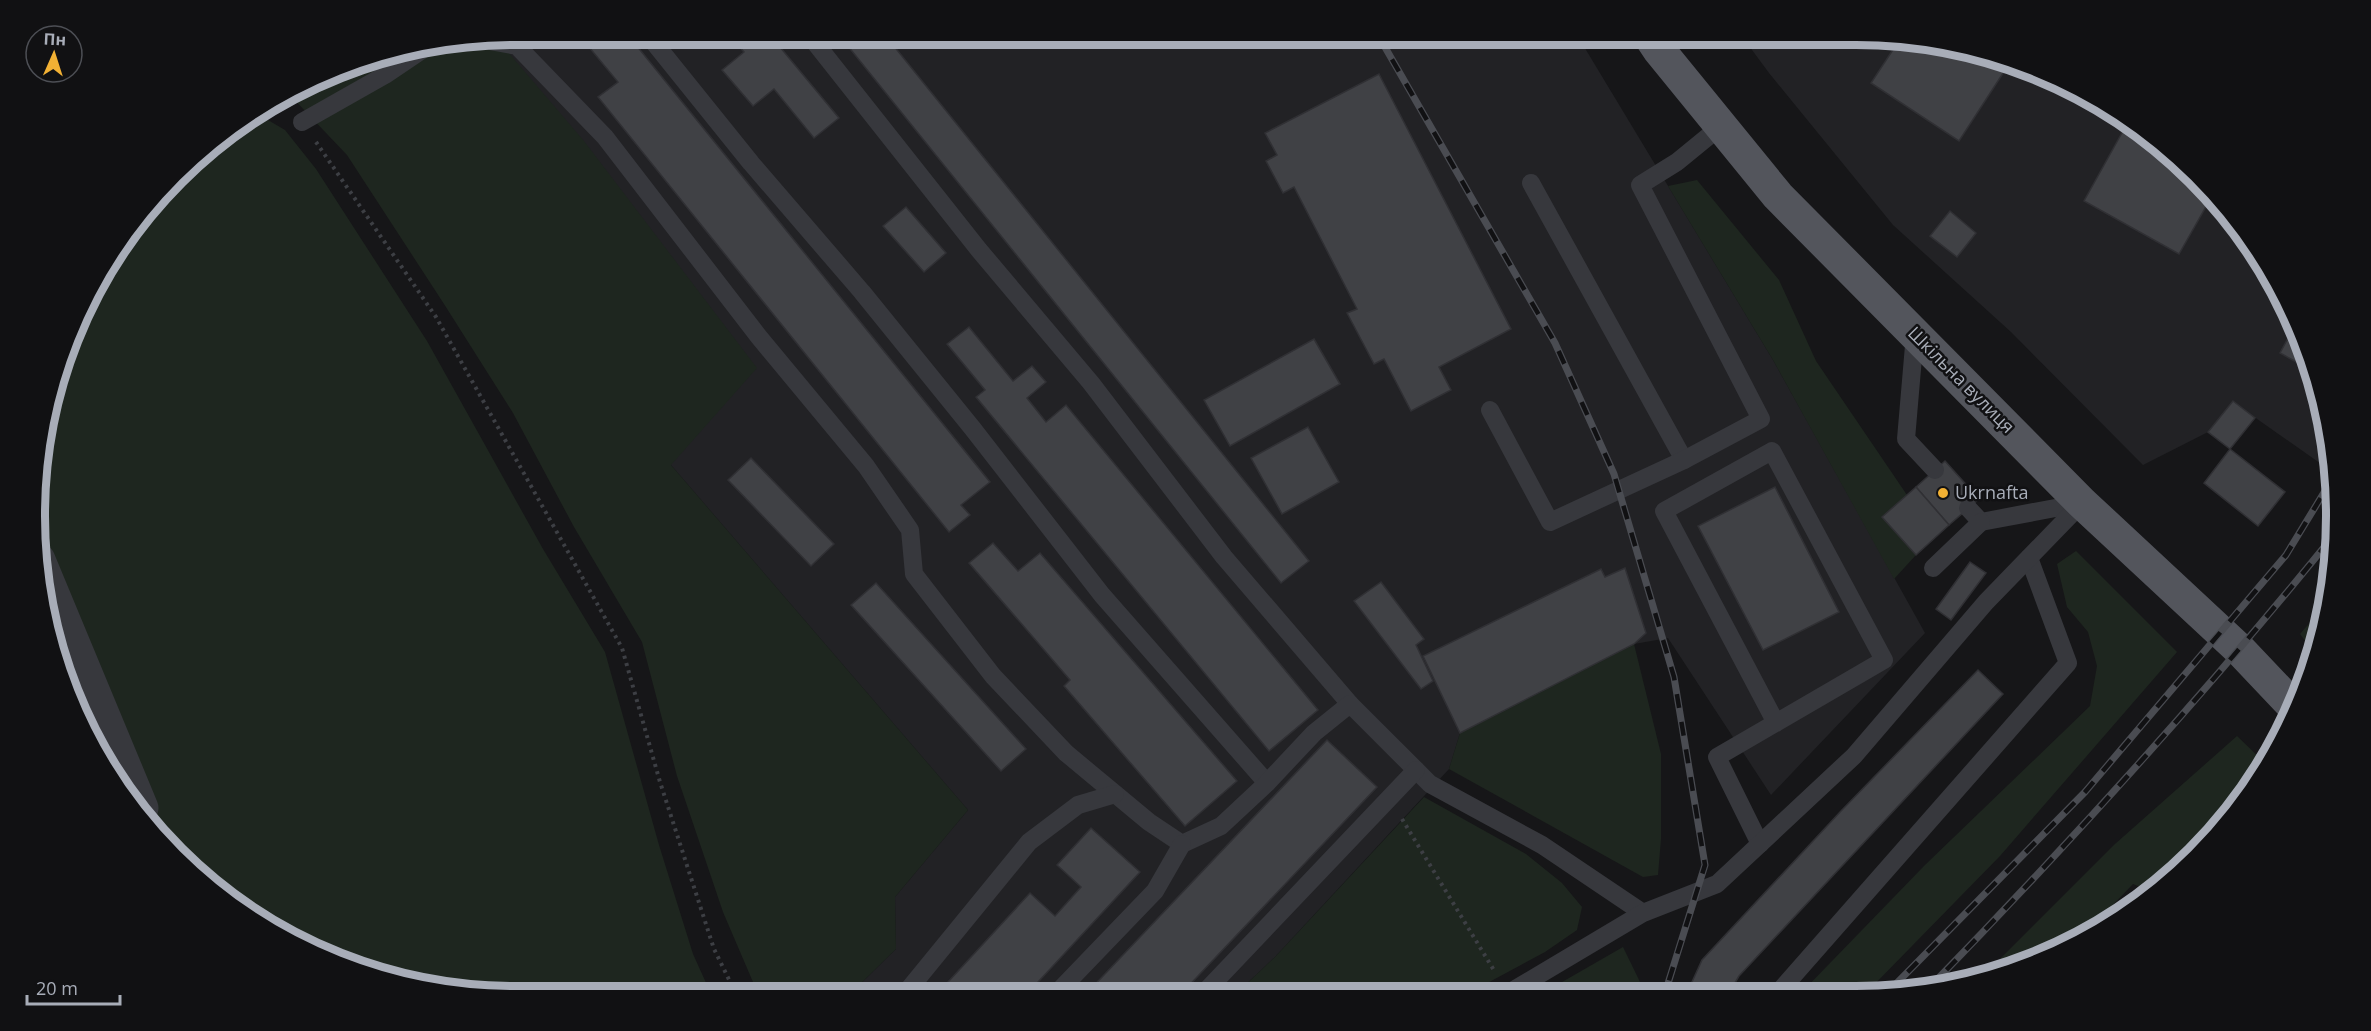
<svg xmlns="http://www.w3.org/2000/svg" width="2371" height="1031" viewBox="0 0 2371 1031" font-family="'Open Sans',sans-serif">
	<style>
		.built { fill: #222225 }
		.green { fill: #1e261f }
		.building { fill: #404145; stroke: #303034; stroke-width: 1.5 }
		.lines { fill: none; stroke-linecap: round; stroke-linejoin: round }
		.path { stroke: #3d3f44; stroke-width: 4; stroke-dasharray: 3 4.5; stroke-linecap: butt }
		.lane { stroke: #37383d; stroke-width: 18 }
		.street { stroke: #37383d; stroke-width: 33 }
		.primary { stroke: #53555c; stroke-width: 33 }
		.rail-casing { stroke: #4a4c52; stroke-width: 7 }
		.rail { stroke: #111113; stroke-width: 4.5; stroke-dasharray: 14; stroke-linecap: butt }
		.poi-dot { fill: #f2b134; stroke: #111113; stroke-width: 2 }
		.labels { text-anchor: middle; stroke-width: 5; stroke-linejoin: round; paint-order: stroke }
		.street-label { font-size: 18px; fill: #a8adb8; stroke: #111113 }
		.poi-label { font-size: 18px; fill: #a8adb8; stroke: #111113; text-anchor: start }
		.rim { fill: none; stroke: #a8adb8; stroke-width: 8 }
	</style>
	<rect width="100%" height="100%" fill="#161618"/>
	<g class="built">
		<path d="M 516,35 L 1577,35 L 1773,360 L 1925,633 L 1771,795 L 1668,638 L 1634,644 L 1460,733 L 1449,769 L 1275,957 L 1236,994 L 848,996 L 896,949 L 895,897 L 968,810 L 671,465 L 496,38 Z"/>
		<path d="M 1741,35 L 1856,35 L 2010,60 L 2096,99 L 2173,154 L 2237,223 L 2287,303 L 2320,391 L 2334,473 L 2233,402 L 2208,432 L 2143,465 L 2011,332 L 1893,225 L 1769,73 Z"/>
	</g>
	<g class="green">
		<path d="M 496,38 L 584,141 L 757,368 L 671,465 L 968,810 L 895,897 L 896,949 L 848,996 L 759,996 L 723,912 L 677,776 L 642,642 L 574,527 L 513,413 L 444,304 L 347,155 L 288,93 L 361,60 Z"/>
		<path d="M 256,113 L 285,130 L 316,169 L 427,341 L 543,549 L 605,652 L 659,845 L 693,954 L 712,996 L 516,996 L 361,971 L 275,932 L 199,877 L 99,756 L 60,670 L 39,579 L 44,422 L 99,275 L 199,154 Z"/>
		<path d="M 1697,180 L 1779,280 L 1816,361 L 1907,495 L 1882,517 L 1916,555 L 1894,579 L 1773,360 L 1668,186 Z"/>
		<path d="M 2076,551 L 2177,652 L 2000,856 L 1867,992 L 1801,993 L 1925,865 L 2090,706 L 2097,666 L 2088,632 L 2067,607 L 2057,564 Z"/>
		<path d="M 2326,604 L 2315,654 L 2300,634 Z"/>
		<path d="M 1634,644 L 1661,754 L 1661,839 L 1658,875 L 1643,877 L 1449,769 L 1460,733 Z"/>
		<path d="M 2237,736 L 2265,763 L 2255,783 L 2153,892 L 2133,884 L 2085,934 L 2040,960 L 1984,975 L 2115,844 Z"/>
		<path d="M 1424,797 L 1526,854 L 1562,883 L 1582,907 L 1577,930 L 1545,952 L 1467,994 L 1236,994 L 1275,957 Z"/>
		<path d="M 1623,947 L 1640,982 L 1638,993 L 1543,993 Z"/>
	</g>
	<g class="building">
		<path d="M 579,35 L 628,35 L 990,482 L 961,505 L 970,515 L 949,532 L 598,97 L 618,82 Z"/>
		<path d="M 690,35 L 709,35 L 698,44 Z"/>
		<path d="M 729,35 L 770,35 L 839,118 L 814,138 L 774,89 L 753,106 L 722,70 L 744,52 Z"/>
		<path d="M 839,35 L 885,35 L 1309,561 L 1281,583 Z"/>
		<path d="M 1898,42 L 2011,61 L 1959,141 L 1871,83 Z"/>
		<path d="M 380,57 L 368,65 L 365,59 Z"/>
		<path d="M 1379,74 L 1511,329 L 1439,367 L 1451,390 L 1411,411 L 1384,359 L 1374,364 L 1347,313 L 1357,309 L 1294,187 L 1283,193 L 1266,161 L 1277,155 L 1265,133 Z"/>
		<path d="M 2128,122 L 2173,154 L 2212,196 L 2179,254 L 2084,201 Z"/>
		<path d="M 906,207 L 946,253 L 924,272 L 883,226 Z"/>
		<path d="M 1950,211 L 1976,233 L 1957,257 L 1930,236 Z"/>
		<path d="M 2295,325 L 2313,371 L 2280,353 Z"/>
		<path d="M 969,327 L 1013,381 L 1032,366 L 1046,382 L 1027,398 L 1046,422 L 1066,405 L 1318,710 L 1269,751 L 976,397 L 985,390 L 947,344 Z"/>
		<path d="M 1314,339 L 1340,384 L 1230,446 L 1204,400 Z"/>
		<path d="M 2233,401 L 2255,418 L 2230,449 L 2208,432 Z"/>
		<path d="M 1308,427 L 1339,482 L 1282,514 L 1251,458 Z"/>
		<path d="M 2230,449 L 2285,492 L 2258,526 L 2204,483 Z"/>
		<path d="M 751,458 L 834,544 L 811,566 L 728,480 Z"/>
		<path d="M 1945,461 L 1979,499 L 1949,525 L 1916,487 Z"/>
		<path d="M 1775,487 L 1839,612 L 1763,650 L 1698,526 Z"/>
		<path d="M 1916,487 L 1949,525 L 1916,555 L 1882,517 Z"/>
		<path d="M 993,543 L 1018,571 L 1040,553 L 1237,781 L 1185,826 L 1064,686 L 1070,680 L 969,563 Z"/>
		<path d="M 1970,562 L 1986,573 L 1951,620 L 1936,609 Z"/>
		<path d="M 1625,568 L 1646,633 L 1634,644 L 1460,733 L 1423,656 L 1601,569 L 1605,577 Z"/>
		<path d="M 1381,582 L 1424,639 L 1416,645 L 1433,681 L 1421,689 L 1354,601 Z"/>
		<path d="M 876,583 L 1026,749 L 1001,771 L 851,605 Z"/>
		<path d="M 1978,670 L 2003,694 L 1739,976 L 1729,993 L 1687,993 L 1702,960 L 1841,811 Z"/>
		<path d="M 1327,740 L 1377,787 L 1180,995 L 1085,995 Z"/>
		<path d="M 1091,828 L 1140,872 L 1026,995 L 936,995 L 1030,893 L 1055,916 L 1081,887 L 1057,865 Z"/>
	</g>
	<g class="lines">
		<g class="path">
			<path d="M 274,100 L 283,107"/>
			<path d="M 316,142 L 436,317 L 622,648 L 660,782 L 714,949 L 737,996"/>
			<path d="M 1402,819 L 1495,972"/>
		</g>
		<g class="lane">
			<path d="M 648,35 L 751,163 L 862,292 L 973,429 L 1102,595 L 1267,783"/>
			<path d="M 809,35 L 979,250 L 1091,383 L 1224,557 L 1350,704"/>
			<path d="M 484,40 L 517,46 L 605,137 L 759,337 L 866,466 L 910,530 L 914,574 L 993,676 L 1066,753 L 1149,822 L 1182,844 L 1221,826 L 1267,783 L 1314,733 L 1350,704 L 1430,784 L 1542,845 L 1643,913"/>
			<path d="M 302,122 L 385,75 L 422,50"/>
			<path d="M 1531,183 L 1684,460"/>
			<path d="M 1915,334 L 1906,439 L 1935,470"/>
			<path d="M 1490,410 L 1550,522 L 1684,460 L 1761,419 L 1640,185 L 1677,162 L 1721,126"/>
			<path d="M 1968,508 L 1981,522 L 2082,503"/>
			<path d="M 1933,568 L 1981,522"/>
			<path d="M 1760,844 L 1717,757 L 1884,660 L 1772,451 L 1664,511 L 1776,723"/>
			<path d="M 1778,993 L 2068,663 L 2029,558"/>
			<path d="M 1203,994 L 1416,770"/>
			<path d="M 1507,994 L 1643,913 L 1717,884 L 1854,756 L 1986,602 L 2082,503"/>
			<path d="M 904,995 L 1029,842 L 1078,805 L 1115,794"/>
			<path d="M 1055,995 L 1155,891 L 1182,844"/>
		</g>
		<path class="street" d="M 39,560 L 142,808"/>
		<path class="primary" d="M 1649,35 L 1659,50 L 1778,196 L 2082,503 L 2240,650 L 2293,706"/>
		<defs>
			<g id="rail">
				<path d="M 1378,35 L 1555,343 L 1614,474 L 1619,491 L 1674,677 L 1705,865 L 1665,993"/>
				<path d="M 1927,990 C 2069,844 2206,693 2334,535"/>
				<path d="M 1888,992 L 2085,792 L 2286,555 L 2334,476"/>
			</g>
		</defs>
		<use href="#rail" class="rail-casing"/>
		<use href="#rail" class="rail"/>
	</g>
	<circle class="poi-dot" cx="1943" cy="493" r="6"/>
	<g class="labels">
		<g class="street-label">
			<text transform="translate(1961 380) rotate(45)" y="6">Шкільна вулиця</text>
		</g>
		<g class="poi-label">
			<text x="1955" y="499">Ukrnafta</text>
		</g>
	</g>
	<path d="M0 0H2371V1031H0ZM515 45H1856A470 470 0 0 1 2326 515V516A470 470 0 0 1 1856 986H515A470 470 0 0 1 45 516V515A470 470 0 0 1 515 45Z" fill="#111113" fill-rule="evenodd"/>
	<path class="rim" d="M515 45H1856A470 470 0 0 1 2326 515V516A470 470 0 0 1 1856 986H515A470 470 0 0 1 45 516V515A470 470 0 0 1 515 45Z"/>
	<g transform="translate(54 54) rotate(3)"><circle r="28" fill="#111113" stroke="#4d4f55" stroke-width="1.5"/>
	<path d="M0-4.5L10 22L0 15L-10 22Z" fill="#f2b134"/>
	<text y="-9" font-size="16" font-weight="bold" text-anchor="middle" fill="#a8adb8">Пн</text>
	</g>
	<path d="M27 995v9h93v-9" fill="none" stroke="#a8adb8" stroke-width="3"/>
	<text x="36" y="995" font-size="18" fill="#a8adb8" stroke="#111113" stroke-width="4.5" paint-order="stroke">20 m</text>
</svg>
